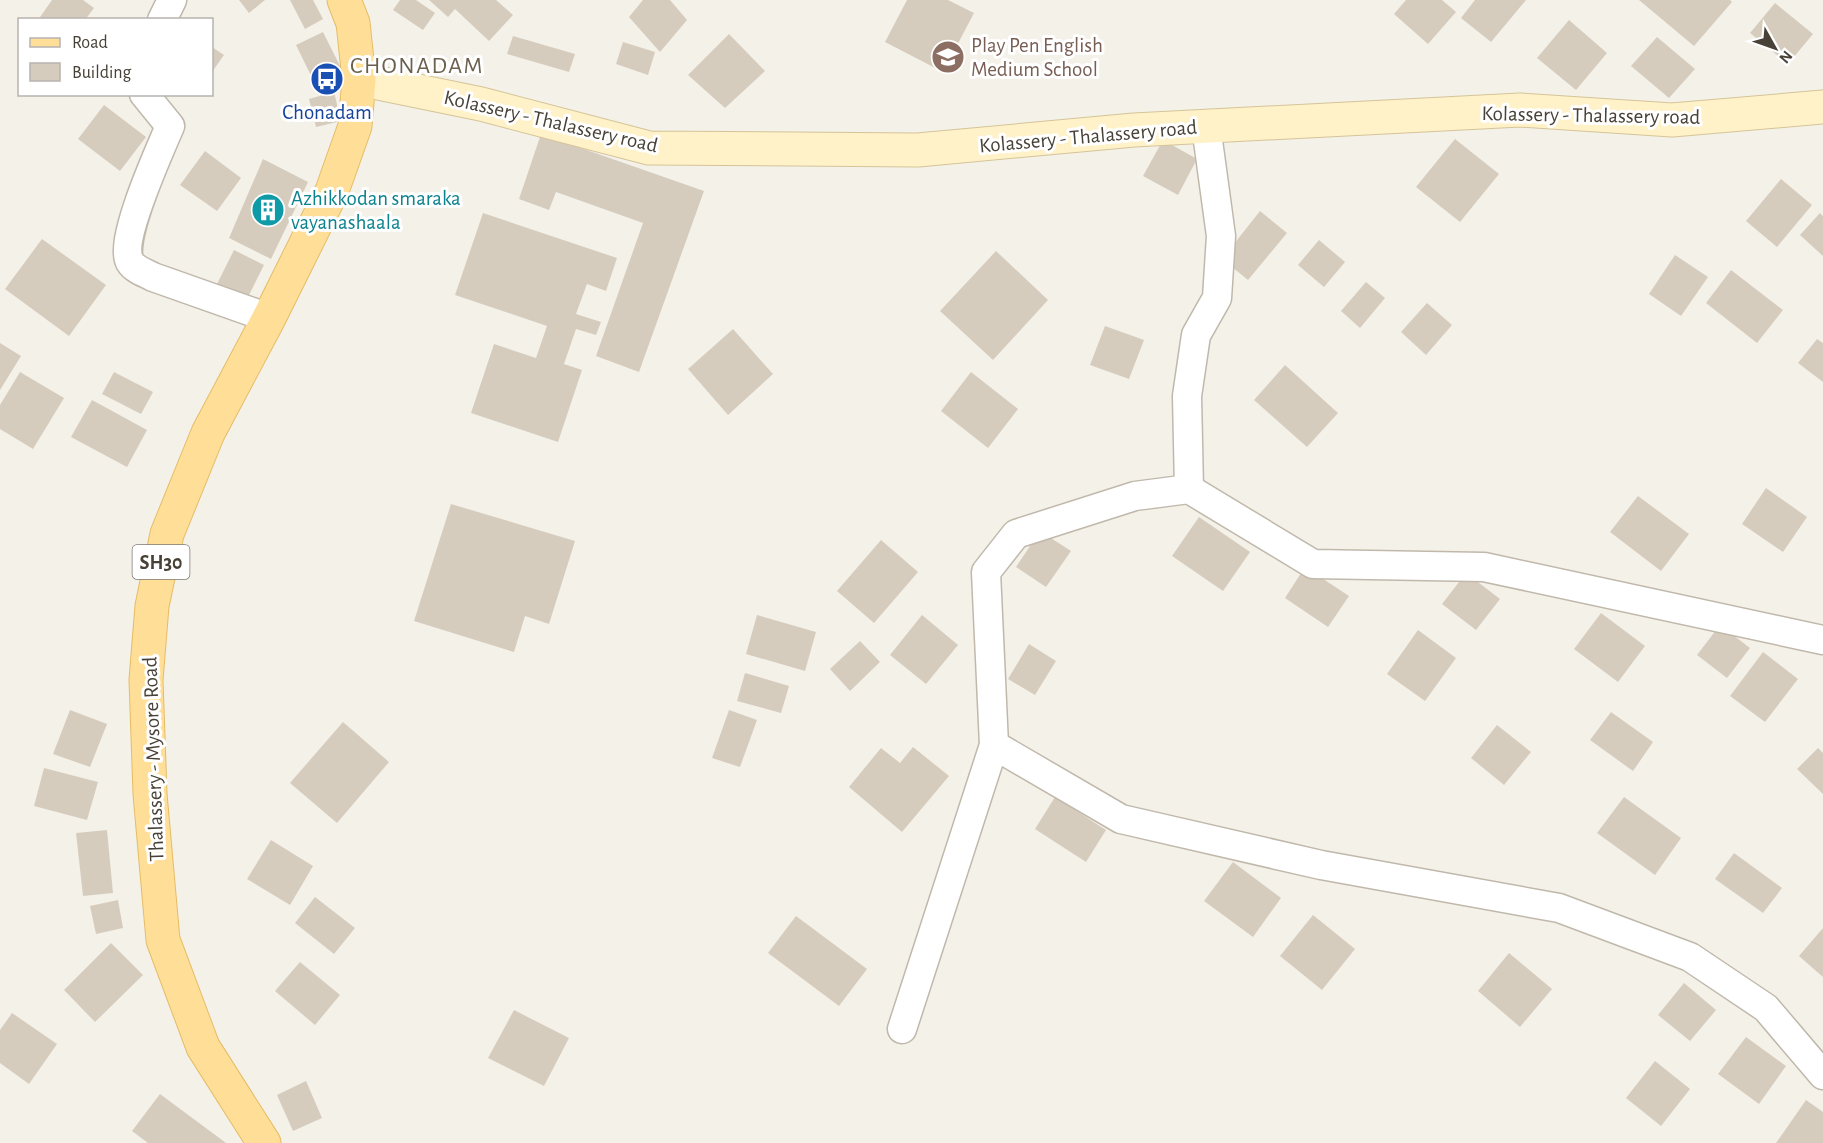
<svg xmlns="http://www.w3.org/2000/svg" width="1823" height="1143" viewBox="0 0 1823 1143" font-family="'Alegreya Sans',sans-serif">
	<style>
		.building { fill: #d6ccbe }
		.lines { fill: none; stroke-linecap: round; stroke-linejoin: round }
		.minor-casing { stroke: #c0b8ab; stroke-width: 31 }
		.secondary-casing { stroke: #d5c498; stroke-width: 35 }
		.primary-casing { stroke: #e5bc66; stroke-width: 35 }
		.minor { stroke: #fff; stroke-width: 28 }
		.secondary { stroke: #fff1c8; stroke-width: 33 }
		.primary { stroke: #ffdf97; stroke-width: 33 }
		.labels { text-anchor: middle; stroke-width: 6; stroke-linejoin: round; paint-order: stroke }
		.shield { fill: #fff; stroke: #7f7a73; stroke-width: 1.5 }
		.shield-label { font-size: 20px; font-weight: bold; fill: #484137 }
		.education-label { font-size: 21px; fill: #785e54; stroke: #fff; text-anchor: start }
		.transit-label { font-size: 21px; fill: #164399; stroke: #fff }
		.street-label { font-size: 21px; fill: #484137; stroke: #fff }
		.culture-label { font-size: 21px; fill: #0d838f; stroke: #fff; text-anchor: start }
		.quarter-label { font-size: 24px; letter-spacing: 1.5px; fill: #6b5f4e; stroke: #fff }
	</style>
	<rect width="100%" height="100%" fill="#f4f1e9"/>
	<g class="building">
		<path d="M 52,0 L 83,0 L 94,8 L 85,20 L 38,20 Z"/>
		<path d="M 239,0 L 265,0 L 249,13 Z"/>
		<path d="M 290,0 L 313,0 L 323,19 L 305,29 Z"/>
		<path d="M 400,0 L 416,0 L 435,13 L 423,30 L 393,10 Z"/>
		<path d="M 429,0 L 496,0 L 513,15 L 489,41 L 455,9 L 448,17 Z"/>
		<path d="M 643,0 L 670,0 L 687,20 L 660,52 L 629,17 Z"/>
		<path d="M 907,0 L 948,0 L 974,13 L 943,72 L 885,42 Z"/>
		<path d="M 1406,0 L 1442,0 L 1456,12 L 1428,44 L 1394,14 Z"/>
		<path d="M 1475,0 L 1526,0 L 1491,42 L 1461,18 Z"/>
		<path d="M 1639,0 L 1730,0 L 1732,2 L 1694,46 Z"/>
		<path d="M 1775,3 L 1813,34 L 1788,64 L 1750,33 Z"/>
		<path d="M 1569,20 L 1607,53 L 1576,90 L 1537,58 Z"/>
		<path d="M 323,32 L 346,78 L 319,92 L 296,45 Z"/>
		<path d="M 729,34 L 765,71 L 725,108 L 688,75 Z"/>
		<path d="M 513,36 L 575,54 L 569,72 L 507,54 Z"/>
		<path d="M 1657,37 L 1695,69 L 1669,98 L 1631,66 Z"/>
		<path d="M 623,42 L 655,52 L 648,75 L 616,64 Z"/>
		<path d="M 212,47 L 224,55 L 212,72 Z"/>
		<path d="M 334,92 L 341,121 L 316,127 L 309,99 Z"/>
		<path d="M 104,105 L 146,137 L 120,171 L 78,139 Z"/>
		<path d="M 541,134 L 704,191 L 639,372 L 596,356 L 643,223 L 556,192 L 549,210 L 519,199 Z"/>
		<path d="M 1455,139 L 1499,174 L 1460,222 L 1416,187 Z"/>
		<path d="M 1163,140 L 1197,159 L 1178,195 L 1143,176 Z"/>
		<path d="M 205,151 L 241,178 L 217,211 L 180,185 Z"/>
		<path d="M 263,159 L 308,182 L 271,259 L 229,238 Z"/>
		<path d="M 1781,179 L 1812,205 L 1777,247 L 1746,221 Z"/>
		<path d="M 1260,211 L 1287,233 L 1248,280 L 1222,259 Z"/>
		<path d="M 483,213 L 617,258 L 606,291 L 587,284 L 576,314 L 601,322 L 596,335 L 576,329 L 564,364 L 582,370 L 558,442 L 471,413 L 494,344 L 536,358 L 547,326 L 455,295 Z"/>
		<path d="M 1820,213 L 1823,216 L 1823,256 L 1800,235 Z"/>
		<path d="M 42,239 L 106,285 L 69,336 L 5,289 Z"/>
		<path d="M 1319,240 L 1345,262 L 1324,287 L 1298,265 Z"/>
		<path d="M 234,250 L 264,265 L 247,299 L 217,284 Z"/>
		<path d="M 996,251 L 1048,300 L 993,360 L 940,311 Z"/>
		<path d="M 1675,255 L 1708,277 L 1681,316 L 1649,294 Z"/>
		<path d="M 1731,270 L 1783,310 L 1757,343 L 1706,303 Z"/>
		<path d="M 1366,282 L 1385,298 L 1360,328 L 1341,311 Z"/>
		<path d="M 1427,303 L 1452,325 L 1426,355 L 1401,332 Z"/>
		<path d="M 1105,326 L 1144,340 L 1129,379 L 1090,365 Z"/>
		<path d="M 733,329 L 773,374 L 728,415 L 688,369 Z"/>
		<path d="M 1817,339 L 1823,343 L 1823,382 L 1798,363 Z"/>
		<path d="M 0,343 L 21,356 L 0,390 Z"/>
		<path d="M 1285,365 L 1338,413 L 1307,447 L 1254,400 Z"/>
		<path d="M 20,372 L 64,398 L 33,449 L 0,429 L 0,405 Z"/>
		<path d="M 114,372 L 153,392 L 141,414 L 102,394 Z"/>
		<path d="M 971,372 L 1018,409 L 988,448 L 941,411 Z"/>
		<path d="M 92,400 L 147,430 L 127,467 L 71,437 Z"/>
		<path d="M 1766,488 L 1807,517 L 1783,552 L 1742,524 Z"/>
		<path d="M 1638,496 L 1689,534 L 1661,571 L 1610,532 Z"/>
		<path d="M 451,504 L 575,541 L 549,624 L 525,616 L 514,652 L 414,621 Z"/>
		<path d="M 1199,517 L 1250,552 L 1223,591 L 1172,556 Z"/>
		<path d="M 1040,531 L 1071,551 L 1046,587 L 1016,567 Z"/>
		<path d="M 881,540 L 918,572 L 874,623 L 837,591 Z"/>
		<path d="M 1305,567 L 1349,596 L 1328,627 L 1285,598 Z"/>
		<path d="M 1466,573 L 1500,599 L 1476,630 L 1442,604 Z"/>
		<path d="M 1601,613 L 1645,646 L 1618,682 L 1574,649 Z"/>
		<path d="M 757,615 L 816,632 L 805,671 L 746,654 Z"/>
		<path d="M 922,615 L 958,645 L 926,684 L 890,655 Z"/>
		<path d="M 1720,625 L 1750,648 L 1727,678 L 1697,655 Z"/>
		<path d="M 1418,630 L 1456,658 L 1425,701 L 1387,674 Z"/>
		<path d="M 860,641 L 880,662 L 850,691 L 830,669 Z"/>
		<path d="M 1029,644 L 1056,661 L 1035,695 L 1008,679 Z"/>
		<path d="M 1763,652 L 1798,679 L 1765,722 L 1730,696 Z"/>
		<path d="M 745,673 L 789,686 L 781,713 L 737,701 Z"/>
		<path d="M 70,710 L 107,724 L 90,767 L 53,754 Z"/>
		<path d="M 729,710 L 757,720 L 740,767 L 712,758 Z"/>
		<path d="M 1611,712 L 1653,742 L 1633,771 L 1590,740 Z"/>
		<path d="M 343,722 L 389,762 L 337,823 L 290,783 Z"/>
		<path d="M 1497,725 L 1531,752 L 1504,785 L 1471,758 Z"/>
		<path d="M 913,747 L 949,776 L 902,832 L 849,787 L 881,748 L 900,763 Z"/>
		<path d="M 1818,748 L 1823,753 L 1823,794 L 1797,769 Z"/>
		<path d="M 44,768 L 98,782 L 87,820 L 34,806 Z"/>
		<path d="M 1055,797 L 1106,830 L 1086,862 L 1035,829 Z"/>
		<path d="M 1624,797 L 1681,838 L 1655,875 L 1597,833 Z"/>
		<path d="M 107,830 L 113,893 L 83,896 L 76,833 Z"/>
		<path d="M 271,840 L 313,866 L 290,905 L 247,879 Z"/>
		<path d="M 1734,853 L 1782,888 L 1763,913 L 1715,879 Z"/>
		<path d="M 1233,862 L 1281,898 L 1253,937 L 1204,901 Z"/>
		<path d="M 315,897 L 355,928 L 334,954 L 295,923 Z"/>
		<path d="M 118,900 L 123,928 L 96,934 L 90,906 Z"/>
		<path d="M 1313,915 L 1355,949 L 1322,990 L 1280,956 Z"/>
		<path d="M 796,916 L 867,969 L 839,1006 L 768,953 Z"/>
		<path d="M 1823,928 L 1823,977 L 1799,956 Z"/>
		<path d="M 111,943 L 143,975 L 95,1022 L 64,990 Z"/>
		<path d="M 1509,953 L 1552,989 L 1520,1027 L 1478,991 Z"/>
		<path d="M 300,962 L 340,995 L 315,1025 L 275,991 Z"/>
		<path d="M 1684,983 L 1716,1010 L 1690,1041 L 1658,1015 Z"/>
		<path d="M 514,1010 L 569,1038 L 544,1086 L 488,1058 Z"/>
		<path d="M 12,1013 L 57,1044 L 29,1084 L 0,1063 L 0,1030 Z"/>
		<path d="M 1746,1037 L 1786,1066 L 1759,1104 L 1718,1074 Z"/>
		<path d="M 1655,1061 L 1690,1089 L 1661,1126 L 1626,1098 Z"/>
		<path d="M 306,1081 L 322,1118 L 293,1131 L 277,1095 Z"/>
		<path d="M 160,1094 L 226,1143 L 148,1143 L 132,1131 Z"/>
		<path d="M 1806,1100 L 1823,1112 L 1823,1143 L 1776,1143 Z"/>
	</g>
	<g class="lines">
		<defs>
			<g id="minor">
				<path d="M 162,20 L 172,0"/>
				<path d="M 144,94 L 170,126 C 160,150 118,241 130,262 C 135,270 146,273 153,277 L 269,318"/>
				<path d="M 1189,489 L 1187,396 L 1196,335 L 1217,298 L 1221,236 L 1206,126"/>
				<path d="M 994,745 L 1121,819 L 1321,865 L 1559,908 L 1690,957 L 1766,1008 L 1823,1075"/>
				<path d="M 902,1029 L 994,745 L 986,572 L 1016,534 L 1135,496 L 1189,489 L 1313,564 L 1484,567 L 1823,640"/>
			</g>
			<path id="secondary" d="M 359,79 L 481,104 L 649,148 L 918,150 L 1134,130 L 1520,110 L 1672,120 L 1823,107"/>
			<path id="primary" d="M 264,1143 L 203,1047 L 163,940 L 150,794 L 146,680 L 152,606 L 167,534 L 208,433 L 269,318 L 332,191 L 355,126 L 359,79 L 353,23 L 344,0"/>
		</defs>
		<use href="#minor" class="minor-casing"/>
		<use href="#secondary" class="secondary-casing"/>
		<use href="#primary" class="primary-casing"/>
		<use href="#minor" class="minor"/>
		<use href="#secondary" class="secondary"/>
		<use href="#primary" class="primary"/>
	</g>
	<defs>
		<symbol id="school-disc" viewBox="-11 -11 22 22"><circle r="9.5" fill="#8d6e63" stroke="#fff"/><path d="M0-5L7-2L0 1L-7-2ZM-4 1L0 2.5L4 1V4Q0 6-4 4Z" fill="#fff"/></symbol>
		<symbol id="bus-disc" viewBox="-11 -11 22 22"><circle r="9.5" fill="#1a4fb4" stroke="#fff"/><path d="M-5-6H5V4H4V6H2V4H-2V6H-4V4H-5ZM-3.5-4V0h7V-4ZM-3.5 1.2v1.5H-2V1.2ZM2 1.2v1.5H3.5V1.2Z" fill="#fff"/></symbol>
		<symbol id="building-disc" viewBox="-11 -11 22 22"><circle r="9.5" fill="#0f9aa8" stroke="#fff"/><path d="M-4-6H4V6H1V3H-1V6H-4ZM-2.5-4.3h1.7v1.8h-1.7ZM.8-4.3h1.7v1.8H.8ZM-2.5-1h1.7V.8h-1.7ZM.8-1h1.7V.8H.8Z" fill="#fff"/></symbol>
	</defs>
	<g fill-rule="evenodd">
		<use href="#school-disc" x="929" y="38" width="38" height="38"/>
		<use href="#bus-disc" x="308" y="60" width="38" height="38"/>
		<use href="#building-disc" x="249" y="191" width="38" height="38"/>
	</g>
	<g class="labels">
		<rect class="shield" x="132.5" y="545" width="57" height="34" rx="4.5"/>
		<g class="shield-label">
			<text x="161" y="569">SH30</text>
		</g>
		<g class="education-label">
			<text x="971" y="52">Play Pen English<tspan x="971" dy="24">Medium School</tspan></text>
		</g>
		<g class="transit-label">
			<text x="327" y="119">Chonadam</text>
		</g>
		<g class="street-label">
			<text transform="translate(1591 115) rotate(1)" y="7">Kolassery - Thalassery road</text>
			<text transform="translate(551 121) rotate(13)" y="7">Kolassery - Thalassery road</text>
			<text transform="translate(1088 136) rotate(-5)" y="7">Kolassery - Thalassery road</text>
			<text transform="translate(153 759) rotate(-92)" y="7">Thalassery - Mysore Road</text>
		</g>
		<g class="culture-label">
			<text x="291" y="205">Azhikkodan smaraka<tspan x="291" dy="24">vayanashaala</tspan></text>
		</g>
		<g class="quarter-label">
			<text x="417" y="73">CHONADAM</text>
		</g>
	</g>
	<rect x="18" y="18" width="195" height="78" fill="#ffffff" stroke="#b6b3af" stroke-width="1.5"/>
	<rect x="30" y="38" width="30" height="9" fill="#ffdf97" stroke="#b6b3af" stroke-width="1.5"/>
	<text x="72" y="48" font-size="18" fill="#484137">Road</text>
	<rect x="30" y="63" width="30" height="18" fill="#d6ccbe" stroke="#b6b3af" stroke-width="1.5"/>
	<text x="72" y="78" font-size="18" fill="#484137">Building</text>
	<g transform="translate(1775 48) rotate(130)" stroke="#ffffff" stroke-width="4.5" paint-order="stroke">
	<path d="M0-4.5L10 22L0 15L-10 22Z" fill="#484137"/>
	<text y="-9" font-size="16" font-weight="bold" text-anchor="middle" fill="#484137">N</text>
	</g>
</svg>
